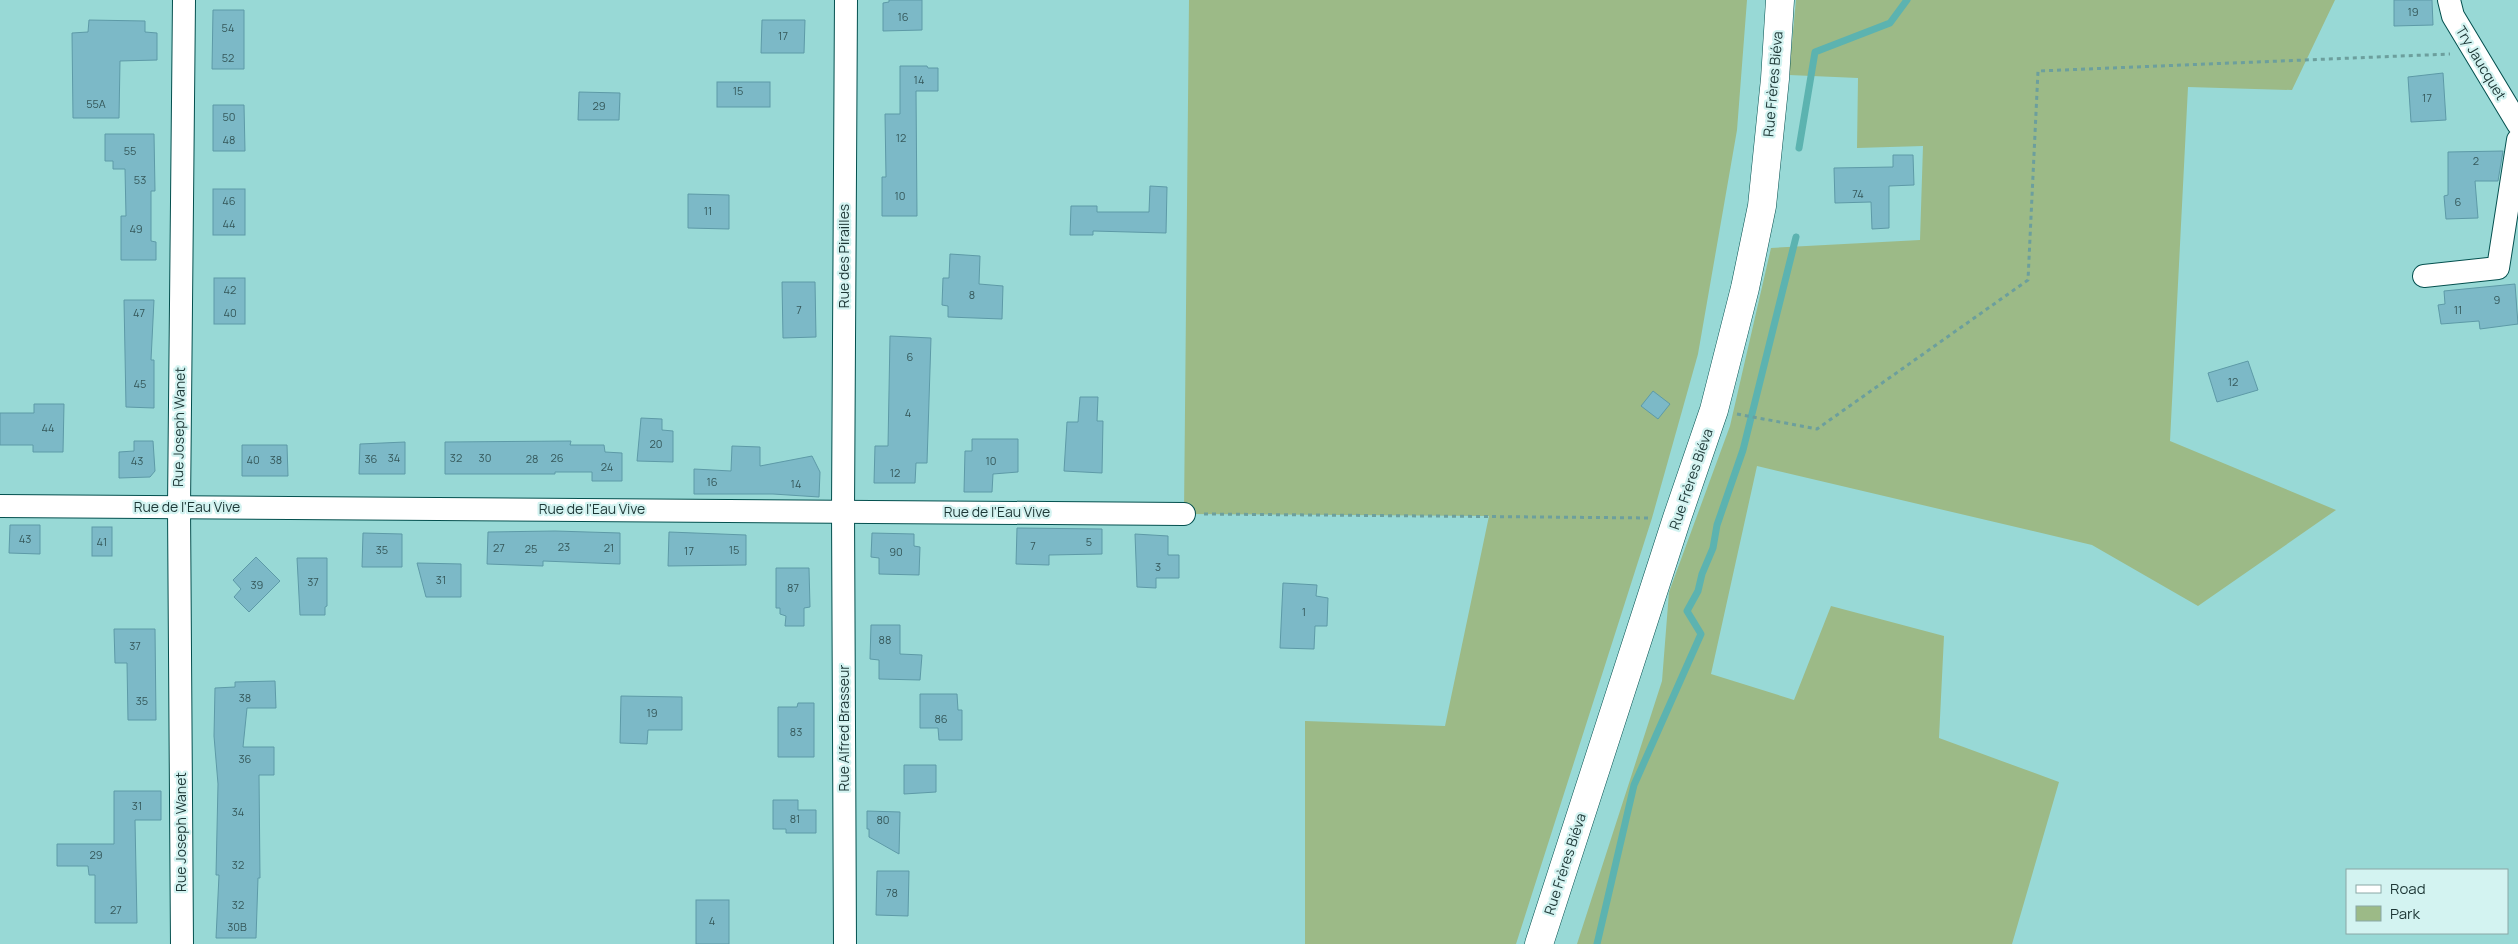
<svg xmlns="http://www.w3.org/2000/svg" width="2518" height="944" viewBox="0 0 2518 944" font-family="Manrope,sans-serif">
	<style>
		.green { fill: #9cba87 }
		.lines { fill: none; stroke-linecap: round; stroke-linejoin: round }
		.stream { stroke: #5cb3b0; stroke-width: 7 }
		.building { fill: #7cb9c7; stroke: #5d9aa7 }
		.minor-casing { stroke: #04504f; stroke-width: 24 }
		.tertiary-casing { stroke: #04504f; stroke-width: 29 }
		.path { stroke: #6c9f9d; stroke-width: 3; stroke-dasharray: 4 4; stroke-linecap: butt }
		.minor { stroke: #fff; stroke-width: 22 }
		.tertiary { stroke: #fff; stroke-width: 28 }
		.labels { text-anchor: middle; stroke-width: 4.5; stroke-linejoin: round; paint-order: stroke }
		.number-label { font-size: 11px; fill: #35585a }
		.street-label { font-size: 14px; fill: #1d3736; stroke: #d3f3f1 }
	</style>
	<rect width="100%" height="100%" fill="#98d9d6"/>
	<g class="green">
		<path d="M 1189,0 L 1747,0 L 1737,130 L 1698,354 L 1652,518 L 1516,944 L 1305,944 L 1305,721 L 1445,726 L 1489,516 L 1184,514 Z"/>
		<path d="M 1796,0 L 2335,0 L 2292,90 L 2188,87 L 2170,441 L 2336,510 L 2198,606 L 2092,545 L 1757,466 L 1711,674 L 1794,700 L 1831,606 L 1944,636 L 1939,738 L 2059,782 L 2012,944 L 1577,944 L 1662,681 L 1669,592 L 1730,426 L 1771,248 L 1920,240 L 1923,146 L 1857,148 L 1858,78 L 1789,75 Z"/>
	</g>
	<g class="lines">
		<g class="stream">
			<path d="M 1799,148 L 1815,52 L 1890,23 L 1907,0"/>
			<path d="M 1597,944 L 1634,785 L 1701,634 L 1687,611 L 1698,591 L 1702,574 L 1713,548 L 1717,525 L 1743,450 L 1796,237"/>
		</g>
	</g>
	<g class="building">
		<path d="M 889,0 L 922,0 L 922,30 L 883,31 L 883,3 L 889,2 Z"/>
		<path d="M 2394,0 L 2432,0 L 2433,25 L 2394,26 Z"/>
		<path d="M 213,10 L 244,10 L 244,69 L 212,69 Z"/>
		<path d="M 89,20 L 145,21 L 145,32 L 157,33 L 157,60 L 120,61 L 119,118 L 73,118 L 72,33 L 88,32 Z"/>
		<path d="M 762,20 L 805,20 L 804,53 L 761,53 Z"/>
		<path d="M 900,66 L 927,66 L 928,68 L 938,68 L 938,91 L 916,91 L 917,216 L 882,216 L 882,177 L 886,177 L 885,114 L 900,114 Z"/>
		<path d="M 2443,73 L 2446,120 L 2411,122 L 2408,77 Z"/>
		<rect x="717" y="82" width="53" height="25"/>
		<path d="M 579,92 L 620,93 L 619,120 L 578,120 Z"/>
		<path d="M 213,105 L 244,105 L 245,151 L 213,151 Z"/>
		<path d="M 105,134 L 154,134 L 155,191 L 151,191 L 151,241 L 156,242 L 156,260 L 121,260 L 121,216 L 126,216 L 125,169 L 113,169 L 113,161 L 105,161 Z"/>
		<path d="M 2503,151 L 2498,181 L 2475,181 L 2478,218 L 2446,219 L 2444,196 L 2448,195 L 2448,152 Z"/>
		<path d="M 1893,155 L 1913,155 L 1914,185 L 1889,186 L 1889,228 L 1872,229 L 1871,202 L 1835,203 L 1834,168 L 1893,167 Z"/>
		<path d="M 1150,186 L 1167,187 L 1166,233 L 1093,231 L 1093,235 L 1070,235 L 1071,206 L 1097,206 L 1097,212 L 1149,212 Z"/>
		<rect x="213" y="189" width="32" height="46"/>
		<path d="M 688,194 L 729,195 L 729,229 L 688,228 Z"/>
		<path d="M 950,254 L 980,256 L 979,284 L 1003,286 L 1002,319 L 948,317 L 948,306 L 942,305 L 943,278 L 949,278 Z"/>
		<rect x="214" y="278" width="31" height="46"/>
		<path d="M 782,282 L 815,282 L 816,337 L 783,338 Z"/>
		<path d="M 2515,284 L 2518,324 L 2480,329 L 2479,321 L 2441,324 L 2438,305 L 2445,304 L 2444,291 Z"/>
		<path d="M 124,300 L 154,300 L 151,360 L 154,360 L 154,408 L 126,407 Z"/>
		<path d="M 890,336 L 931,338 L 927,463 L 916,463 L 915,483 L 874,483 L 875,446 L 888,446 Z"/>
		<path d="M 2248,361 L 2258,390 L 2217,402 L 2208,373 Z"/>
		<path d="M 1653,391 L 1670,404 L 1658,419 L 1641,406 Z"/>
		<path d="M 1080,397 L 1098,397 L 1097,421 L 1103,421 L 1102,473 L 1064,471 L 1067,422 L 1078,422 Z"/>
		<path d="M 34,404 L 64,404 L 63,452 L 33,452 L 33,445 L 0,445 L 0,413 L 34,413 Z"/>
		<path d="M 641,418 L 662,419 L 662,430 L 673,431 L 673,462 L 637,461 Z"/>
		<path d="M 972,439 L 1018,439 L 1018,472 L 993,474 L 992,492 L 964,492 L 965,451 L 972,451 Z"/>
		<path d="M 134,441 L 153,441 L 155,471 L 150,477 L 119,478 L 119,452 L 134,451 Z"/>
		<path d="M 571,441 L 570,445 L 604,445 L 605,452 L 622,453 L 622,481 L 592,481 L 592,472 L 555,472 L 555,474 L 445,474 L 445,442 Z"/>
		<path d="M 405,442 L 405,474 L 359,474 L 360,444 Z"/>
		<path d="M 242,445 L 287,445 L 288,476 L 242,476 Z"/>
		<path d="M 732,446 L 760,447 L 760,466 L 812,456 L 820,472 L 819,497 L 773,494 L 694,494 L 694,469 L 731,471 Z"/>
		<path d="M 10,525 L 40,525 L 40,554 L 9,553 Z"/>
		<rect x="92" y="527" width="20" height="29"/>
		<path d="M 1017,528 L 1102,529 L 1102,554 L 1049,555 L 1049,565 L 1016,564 Z"/>
		<path d="M 555,531 L 620,533 L 620,564 L 543,561 L 543,566 L 487,564 L 488,532 Z"/>
		<path d="M 669,532 L 746,535 L 746,565 L 668,566 Z"/>
		<path d="M 363,533 L 402,534 L 402,567 L 362,567 Z"/>
		<path d="M 872,533 L 914,534 L 914,546 L 920,547 L 919,575 L 879,574 L 879,558 L 871,557 Z"/>
		<path d="M 1135,534 L 1168,536 L 1168,555 L 1179,555 L 1179,578 L 1156,578 L 1156,588 L 1137,587 Z"/>
		<path d="M 256,557 L 280,581 L 249,612 L 234,597 L 241,589 L 233,580 Z"/>
		<path d="M 297,558 L 327,558 L 327,606 L 325,607 L 325,615 L 300,615 Z"/>
		<path d="M 417,563 L 461,564 L 461,597 L 426,597 Z"/>
		<path d="M 776,568 L 809,568 L 810,607 L 804,608 L 804,626 L 785,626 L 786,616 L 780,614 L 780,608 L 776,608 Z"/>
		<path d="M 1283,583 L 1317,585 L 1316,596 L 1328,598 L 1327,626 L 1315,626 L 1314,649 L 1280,648 Z"/>
		<path d="M 871,625 L 900,625 L 900,654 L 922,655 L 920,680 L 879,679 L 879,660 L 870,659 Z"/>
		<path d="M 114,629 L 155,629 L 156,720 L 128,720 L 127,663 L 115,663 Z"/>
		<path d="M 275,681 L 276,708 L 247,708 L 243,747 L 274,747 L 274,775 L 259,775 L 260,878 L 258,878 L 256,938 L 216,938 L 219,875 L 216,875 L 218,784 L 214,736 L 215,688 L 235,687 L 235,682 Z"/>
		<path d="M 920,694 L 957,694 L 958,710 L 962,710 L 962,740 L 939,740 L 938,728 L 920,728 Z"/>
		<path d="M 621,696 L 682,697 L 682,730 L 648,730 L 647,744 L 620,743 Z"/>
		<path d="M 798,703 L 814,703 L 814,757 L 778,757 L 778,707 L 797,707 Z"/>
		<path d="M 904,765 L 936,765 L 936,792 L 904,794 Z"/>
		<path d="M 114,791 L 161,791 L 161,820 L 135,820 L 137,923 L 95,923 L 95,875 L 89,875 L 88,866 L 57,866 L 57,844 L 114,844 Z"/>
		<path d="M 773,800 L 798,800 L 798,810 L 816,810 L 816,833 L 786,833 L 786,829 L 773,829 Z"/>
		<path d="M 867,811 L 900,812 L 899,854 L 869,837 L 869,829 L 867,829 Z"/>
		<path d="M 877,871 L 909,871 L 908,916 L 876,915 Z"/>
		<rect x="696" y="900" width="33" height="44"/>
	</g>
	<g class="lines">
		<defs>
			<g id="minor">
				<path d="M 2449,0 L 2453,16 L 2518,124"/>
				<path d="M 2424,276 L 2498,268 L 2518,140"/>
				<path d="M 0,506 L 1184,514"/>
				<path d="M 182,944 L 179,507 L 184,0"/>
				<path d="M 845,944 L 843,511 L 846,0"/>
			</g>
			<path id="tertiary" d="M 1539,944 L 1677,518 L 1714,410 L 1745,288 L 1762,206 L 1775,79 L 1780,0"/>
		</defs>
		<use href="#minor" class="minor-casing"/>
		<use href="#tertiary" class="tertiary-casing"/>
		<g class="path">
			<path d="M 1737,414 L 1817,429 L 2028,280 L 2038,71 L 2450,54"/>
			<path d="M 1204,514 L 1652,518"/>
		</g>
		<use href="#minor" class="minor"/>
		<use href="#tertiary" class="tertiary"/>
	</g>
	<g class="labels">
		<g class="number-label">
			<text x="2413" y="16">19</text>
			<text x="903" y="21">16</text>
			<text x="228" y="32">54</text>
			<text x="783" y="40">17</text>
			<text x="228" y="62">52</text>
			<text x="919" y="84">14</text>
			<text x="738" y="95">15</text>
			<text x="2427" y="102">17</text>
			<text x="96" y="108">55A</text>
			<text x="599" y="110">29</text>
			<text x="229" y="121">50</text>
			<text x="901" y="142">12</text>
			<text x="229" y="144">48</text>
			<text x="130" y="155">55</text>
			<text x="2476" y="165">2</text>
			<text x="140" y="184">53</text>
			<text x="1858" y="198">74</text>
			<text x="900" y="200">10</text>
			<text x="229" y="205">46</text>
			<text x="2458" y="206">6</text>
			<text x="708" y="215">11</text>
			<text x="229" y="228">44</text>
			<text x="136" y="233">49</text>
			<text x="230" y="294">42</text>
			<text x="972" y="299">8</text>
			<text x="2497" y="304">9</text>
			<text x="799" y="314">7</text>
			<text x="2458" y="314">11</text>
			<text x="139" y="317">47</text>
			<text x="230" y="317">40</text>
			<text x="910" y="361">6</text>
			<text x="2233" y="386">12</text>
			<text x="140" y="388">45</text>
			<text x="908" y="417">4</text>
			<text x="48" y="432">44</text>
			<text x="656" y="448">20</text>
			<text x="394" y="462">34</text>
			<text x="456" y="462">32</text>
			<text x="485" y="462">30</text>
			<text x="557" y="462">26</text>
			<text x="371" y="463">36</text>
			<text x="532" y="463">28</text>
			<text x="253" y="464">40</text>
			<text x="276" y="464">38</text>
			<text x="137" y="465">43</text>
			<text x="991" y="465">10</text>
			<text x="607" y="471">24</text>
			<text x="895" y="477">12</text>
			<text x="712" y="486">16</text>
			<text x="796" y="488">14</text>
			<text x="25" y="543">43</text>
			<text x="102" y="546">41</text>
			<text x="1089" y="546">5</text>
			<text x="1033" y="550">7</text>
			<text x="564" y="551">23</text>
			<text x="499" y="552">27</text>
			<text x="609" y="552">21</text>
			<text x="531" y="553">25</text>
			<text x="382" y="554">35</text>
			<text x="734" y="554">15</text>
			<text x="689" y="555">17</text>
			<text x="896" y="556">90</text>
			<text x="1158" y="571">3</text>
			<text x="441" y="584">31</text>
			<text x="313" y="586">37</text>
			<text x="257" y="589">39</text>
			<text x="793" y="592">87</text>
			<text x="1304" y="616">1</text>
			<text x="885" y="644">88</text>
			<text x="135" y="650">37</text>
			<text x="245" y="702">38</text>
			<text x="142" y="705">35</text>
			<text x="652" y="717">19</text>
			<text x="941" y="723">86</text>
			<text x="796" y="736">83</text>
			<text x="245" y="763">36</text>
			<text x="137" y="810">31</text>
			<text x="238" y="816">34</text>
			<text x="795" y="823">81</text>
			<text x="883" y="824">80</text>
			<text x="96" y="859">29</text>
			<text x="238" y="869">32</text>
			<text x="892" y="897">78</text>
			<text x="238" y="909">32</text>
			<text x="116" y="914">27</text>
			<text x="712" y="925">4</text>
			<text x="237" y="931">30B</text>
		</g>
		<g class="street-label">
			<text transform="translate(2481 63) rotate(59)" y="5">Try Jaucquet</text>
			<text transform="translate(1773 84) rotate(-85)" y="5">Rue Frères Biéva</text>
			<text transform="translate(844 256) rotate(-90)" y="5">Rue des Pirailles</text>
			<text transform="translate(179 427) rotate(-89)" y="5">Rue Joseph Wanet</text>
			<text transform="translate(1691 479) rotate(-71)" y="5">Rue Frères Biéva</text>
			<text x="187" y="512">Rue de l'Eau Vive</text>
			<text x="592" y="514">Rue de l'Eau Vive</text>
			<text x="997" y="517">Rue de l'Eau Vive</text>
			<text transform="translate(844 728) rotate(-90)" y="5">Rue Alfred Brasseur</text>
			<text transform="translate(181 832) rotate(-90)" y="5">Rue Joseph Wanet</text>
			<text transform="translate(1565 864) rotate(-72)" y="5">Rue Frères Biéva</text>
		</g>
	</g>
	<rect x="2346" y="869" width="162" height="65" fill="#d3f3f1" stroke="#8aa8a6"/>
	<rect x="2356" y="885" width="25" height="8" fill="#ffffff" stroke="#8aa8a6"/>
	<text x="2390" y="894" font-size="15" fill="#1d3736">Road</text>
	<rect x="2356" y="906" width="25" height="15" fill="#9cba87" stroke="#8aa8a6"/>
	<text x="2390" y="919" font-size="15" fill="#1d3736">Park</text>
</svg>
